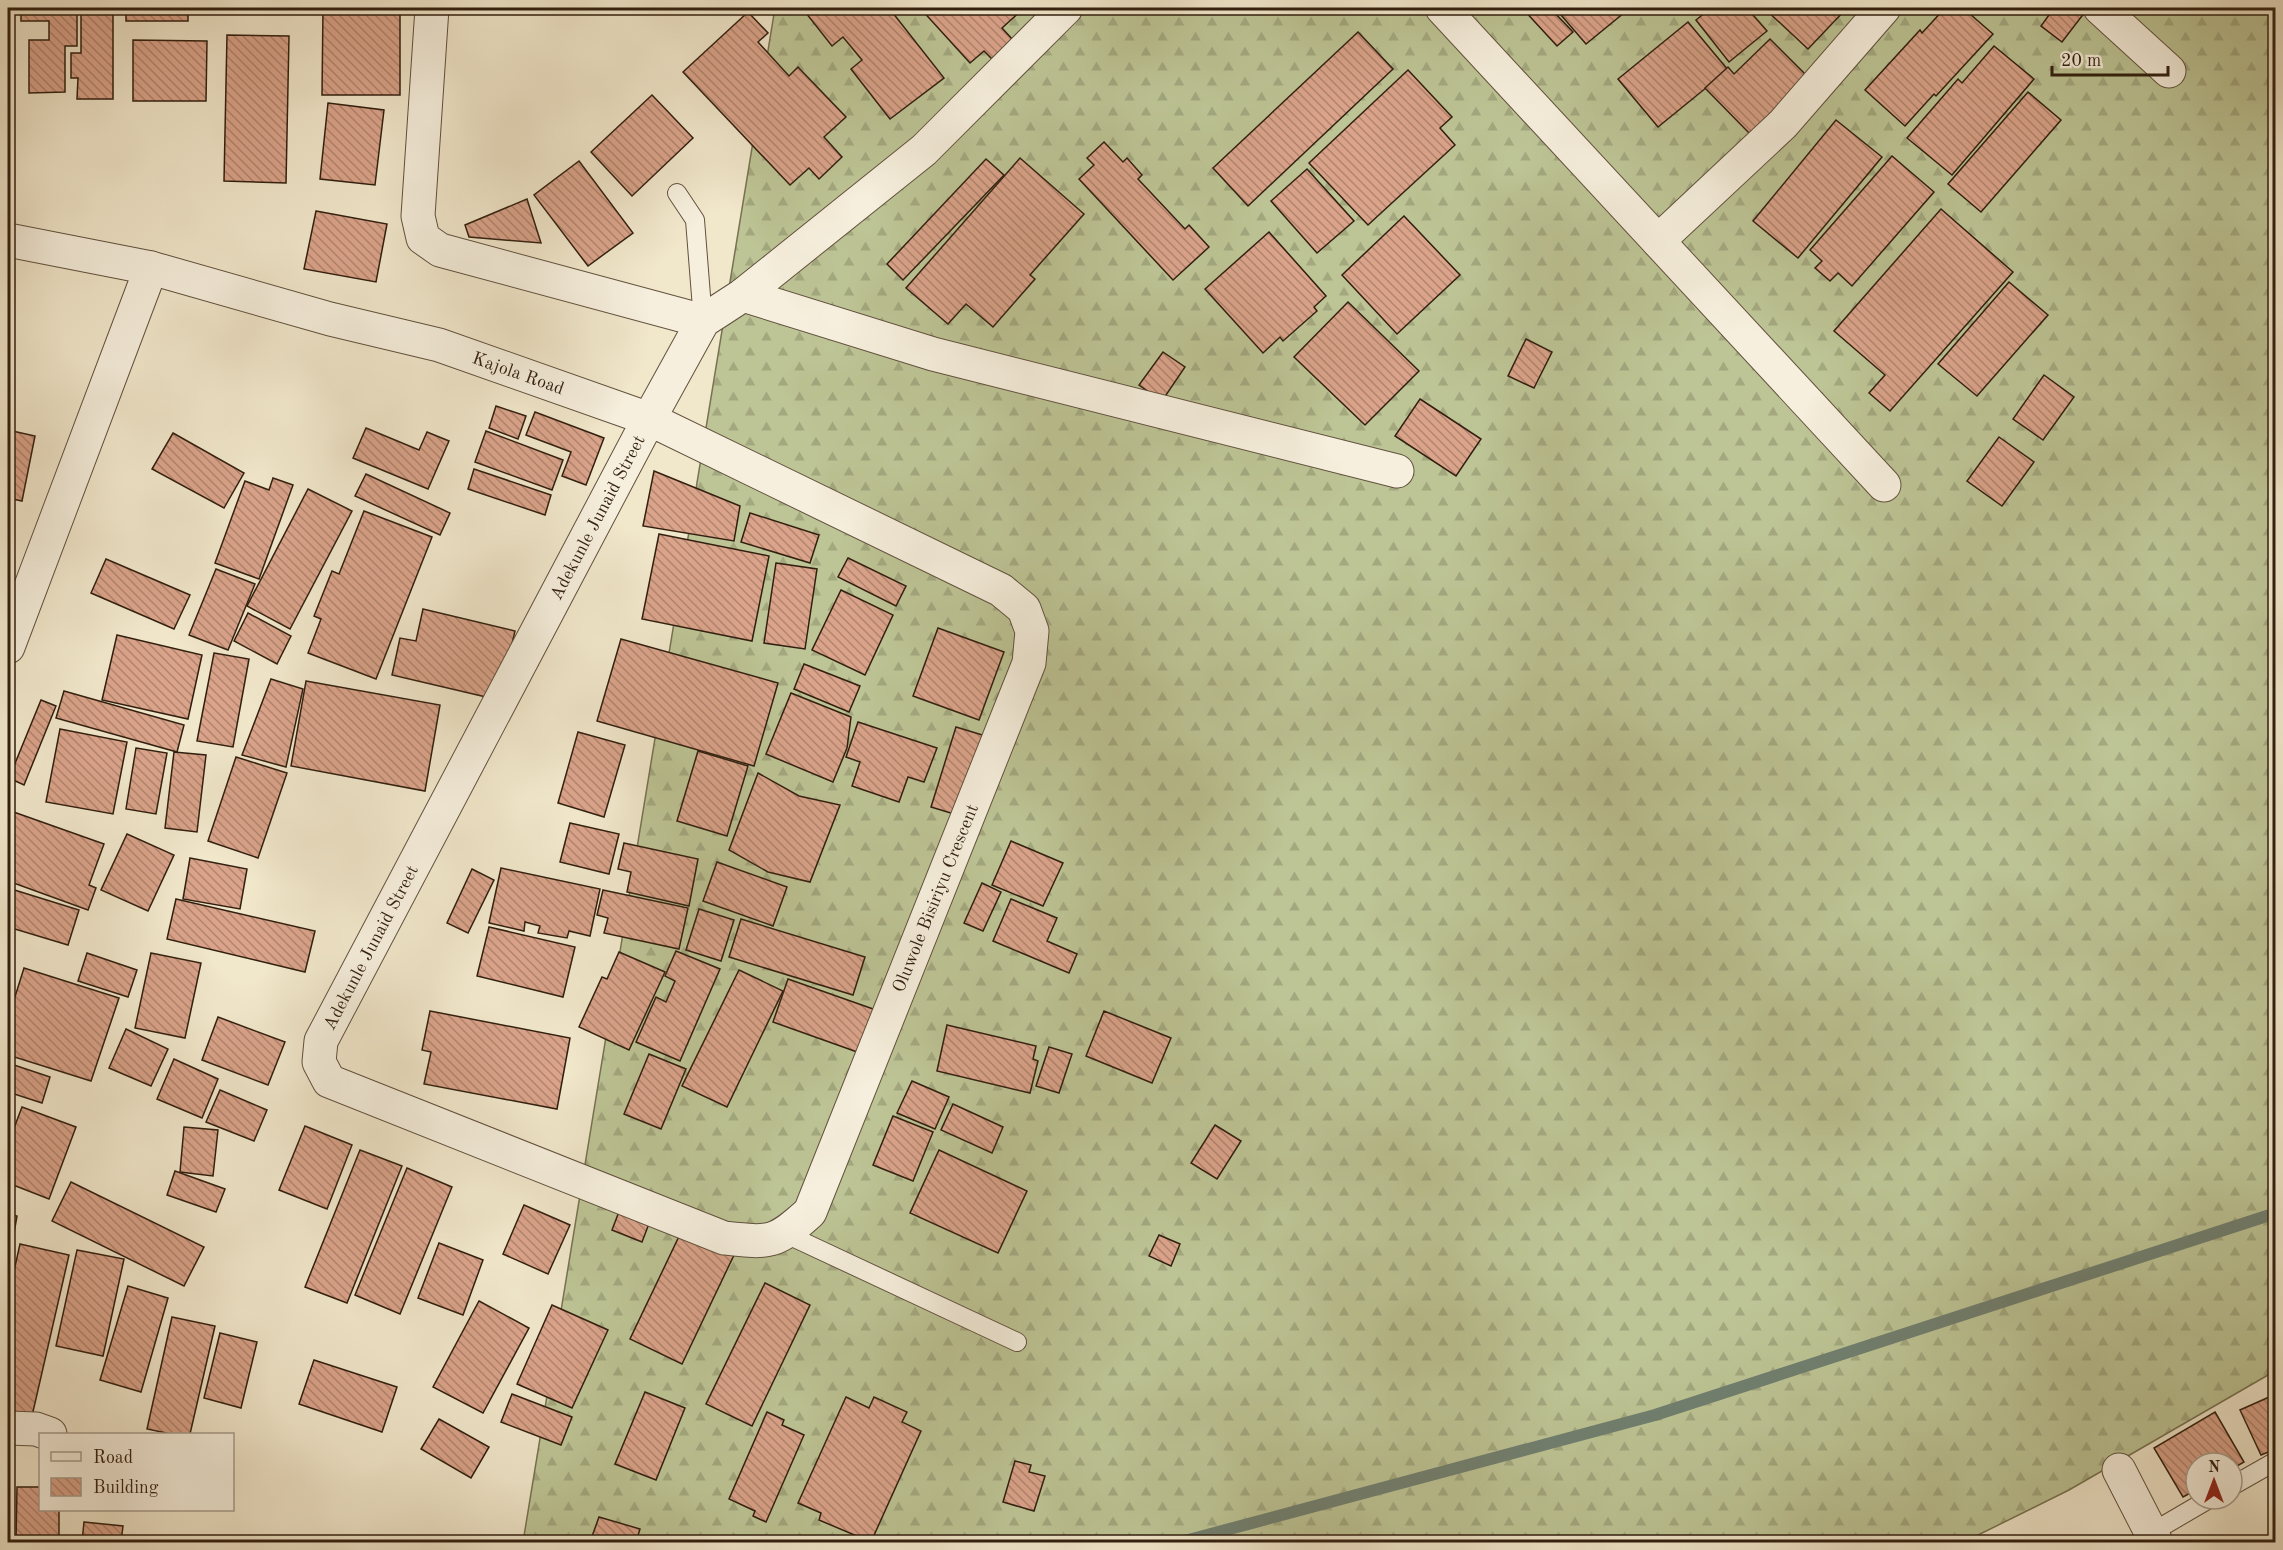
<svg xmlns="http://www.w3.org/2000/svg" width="2283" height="1550" viewBox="0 0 2283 1550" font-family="'Old Standard TT',serif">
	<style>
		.forest { fill: url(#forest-firs); stroke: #777252; stroke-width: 1.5 }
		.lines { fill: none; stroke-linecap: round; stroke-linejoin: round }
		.stream { stroke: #718070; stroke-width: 12 }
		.building { fill: url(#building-back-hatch); stroke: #311f0f; stroke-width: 1.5 }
		.service-casing { stroke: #61513e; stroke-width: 20 }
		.minor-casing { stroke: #61513e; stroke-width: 35 }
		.service { stroke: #f6efdd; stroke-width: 18 }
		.minor { stroke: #f6efdd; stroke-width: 33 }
		.labels { text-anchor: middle; stroke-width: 4.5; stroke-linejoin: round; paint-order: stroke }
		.street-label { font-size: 18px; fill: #311f0f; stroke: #f6efdd }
	</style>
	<defs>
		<pattern id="forest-firs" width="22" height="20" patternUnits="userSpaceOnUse" patternTransform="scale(1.5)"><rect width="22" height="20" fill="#bdc495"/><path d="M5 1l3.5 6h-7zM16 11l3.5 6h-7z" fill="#a3a87f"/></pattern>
		<pattern id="building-back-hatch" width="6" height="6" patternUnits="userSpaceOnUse" patternTransform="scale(1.5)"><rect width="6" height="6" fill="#daa38a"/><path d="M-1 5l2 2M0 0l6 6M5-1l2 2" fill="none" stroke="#b1846f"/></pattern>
	</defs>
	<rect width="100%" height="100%" fill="#f1e7cb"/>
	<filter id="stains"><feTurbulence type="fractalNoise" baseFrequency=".00333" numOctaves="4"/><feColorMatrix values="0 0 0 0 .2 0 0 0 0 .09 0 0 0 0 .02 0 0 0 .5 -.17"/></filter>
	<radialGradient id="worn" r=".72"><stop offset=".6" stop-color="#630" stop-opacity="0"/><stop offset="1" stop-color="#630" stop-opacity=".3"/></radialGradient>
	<path class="forest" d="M 775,8 L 2275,8 L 2275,1371 L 2069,1490 L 1964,1542 L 523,1542 Z"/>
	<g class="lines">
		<path class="stream" d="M 1181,1542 L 1655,1415 L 2276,1213"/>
	</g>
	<g class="building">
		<path d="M 21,8 L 77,8 L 77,46 L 65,46 L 65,92 L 29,93 L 29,40 L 49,40 L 49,21 L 21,21 Z"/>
		<path d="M 81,8 L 113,8 L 113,99 L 77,99 L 78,78 L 71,78 L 71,53 L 81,53 Z"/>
		<rect x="126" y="8" width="62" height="13"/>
		<path d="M 323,8 L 400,8 L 400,95 L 322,95 Z"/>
		<path d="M 802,8 L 889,8 L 944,78 L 890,119 L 851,69 L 862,60 L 843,37 L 832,46 Z"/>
		<path d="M 920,8 L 1022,8 L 1023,9 L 1002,28 L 1013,40 L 992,59 L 984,51 L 970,63 Z"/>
		<path d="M 1522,8 L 1550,8 L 1573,32 L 1557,46 Z"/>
		<path d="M 1555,8 L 1630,8 L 1586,44 Z"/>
		<path d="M 1711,8 L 1747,8 L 1767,31 L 1729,62 L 1696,20 Z"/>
		<path d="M 1764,8 L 1847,8 L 1808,49 Z"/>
		<path d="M 1945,8 L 1963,8 L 1993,34 L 1936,96 L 1934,94 L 1905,126 L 1865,90 L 1920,30 L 1922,33 Z"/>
		<path d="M 2054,8 L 2078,8 L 2085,12 L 2062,42 L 2041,26 Z"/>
		<path d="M 748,12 L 768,33 L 758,42 L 789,76 L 798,67 L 846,117 L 824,137 L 842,157 L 819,179 L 809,168 L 790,185 L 683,72 Z"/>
		<path d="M 1688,22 L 1728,70 L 1658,127 L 1618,79 Z"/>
		<path d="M 1358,32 L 1393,69 L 1248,206 L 1213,168 Z"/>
		<path d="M 227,35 L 289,36 L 286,183 L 224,181 Z"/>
		<path d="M 1770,39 L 1808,77 L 1750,134 L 1705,88 L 1728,67 L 1734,74 Z"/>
		<path d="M 133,40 L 207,41 L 206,101 L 133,101 Z"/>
		<path d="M 1994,46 L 2034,79 L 1952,175 L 1907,138 L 1958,79 L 1962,83 Z"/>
		<path d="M 1408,70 L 1452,117 L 1440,128 L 1455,145 L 1368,225 L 1309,163 Z"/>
		<path d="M 2028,92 L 2061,120 L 1981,212 L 1948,184 Z"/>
		<path d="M 652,95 L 693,138 L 632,196 L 591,152 Z"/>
		<path d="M 328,103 L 384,110 L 375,185 L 320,179 Z"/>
		<path d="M 1836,120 L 1882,157 L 1798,258 L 1753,221 Z"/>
		<path d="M 1104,142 L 1123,162 L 1127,158 L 1142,175 L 1138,179 L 1185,229 L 1189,225 L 1209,247 L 1173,280 L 1079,179 L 1094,165 L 1087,158 Z"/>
		<path d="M 1892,156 L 1934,192 L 1852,286 L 1838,273 L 1830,281 L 1815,268 L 1822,261 L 1810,250 Z"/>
		<path d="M 1020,158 L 1084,214 L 1030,275 L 1035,279 L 993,327 L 966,304 L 948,324 L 906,288 Z"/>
		<path d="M 986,159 L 1004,175 L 903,280 L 887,264 Z"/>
		<path d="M 579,161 L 633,233 L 588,266 L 534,195 Z"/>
		<path d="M 1307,169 L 1354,221 L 1317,253 L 1271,201 Z"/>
		<path d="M 527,199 L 541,243 L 469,237 L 465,225 Z"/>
		<path d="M 1941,209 L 2013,272 L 1890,411 L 1869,393 L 1885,375 L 1834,331 Z"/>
		<path d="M 316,211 L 387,224 L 376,282 L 304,269 Z"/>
		<path d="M 1404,216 L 1460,275 L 1397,334 L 1342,275 Z"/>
		<path d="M 1269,232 L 1326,296 L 1314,307 L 1317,311 L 1283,341 L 1280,337 L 1263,353 L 1205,289 Z"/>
		<path d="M 2009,282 L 2048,315 L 1977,396 L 1938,364 Z"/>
		<path d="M 1348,302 L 1419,371 L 1365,425 L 1294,357 Z"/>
		<path d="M 1526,339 L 1552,352 L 1534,388 L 1508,376 Z"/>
		<path d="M 1163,352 L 1185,367 L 1162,401 L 1139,385 Z"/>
		<path d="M 2044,375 L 2074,397 L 2043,440 L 2013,419 Z"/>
		<path d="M 1420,399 L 1481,439 L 1456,476 L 1395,436 Z"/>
		<path d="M 496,406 L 526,416 L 518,439 L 489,428 Z"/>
		<path d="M 535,412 L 604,438 L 586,485 L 562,476 L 571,452 L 526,435 Z"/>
		<path d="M 366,428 L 419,450 L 427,432 L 449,441 L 428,489 L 353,458 Z"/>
		<path d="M 8,430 L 35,436 L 22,501 L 8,498 Z"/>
		<path d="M 486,431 L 563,460 L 552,490 L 475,462 Z"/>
		<path d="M 173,433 L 244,473 L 224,508 L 152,469 Z"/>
		<path d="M 1999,437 L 2034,462 L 2002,506 L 1967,481 Z"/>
		<path d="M 474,469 L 551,495 L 545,515 L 468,489 Z"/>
		<path d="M 654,471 L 740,506 L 734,541 L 643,526 Z"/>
		<path d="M 366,474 L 450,513 L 440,535 L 355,496 Z"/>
		<path d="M 273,478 L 293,485 L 259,579 L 215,563 L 245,481 L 269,490 Z"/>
		<path d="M 308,489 L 352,511 L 290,629 L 247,606 Z"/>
		<path d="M 364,511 L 432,537 L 376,679 L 308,653 L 321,619 L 314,616 L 332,571 L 339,574 Z"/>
		<path d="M 750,513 L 819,535 L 810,563 L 741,542 Z"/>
		<path d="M 659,534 L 769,556 L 752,641 L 642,619 Z"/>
		<path d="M 848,558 L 906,586 L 896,606 L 838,577 Z"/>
		<path d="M 106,559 L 190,595 L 174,629 L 91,593 Z"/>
		<path d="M 776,563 L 817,569 L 805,649 L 764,643 Z"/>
		<path d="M 216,569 L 255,584 L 228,650 L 189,635 Z"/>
		<path d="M 841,590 L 893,615 L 865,675 L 812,650 Z"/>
		<path d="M 423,609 L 515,631 L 499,700 L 392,675 L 400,638 L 416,641 Z"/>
		<path d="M 248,613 L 291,636 L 277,664 L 234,641 Z"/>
		<path d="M 938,628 L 1004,652 L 979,720 L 913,696 Z"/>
		<path d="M 117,635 L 202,655 L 188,719 L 102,700 Z"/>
		<path d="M 621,639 L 778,683 L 754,766 L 597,721 Z"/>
		<path d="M 214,653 L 249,659 L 233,747 L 197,741 Z"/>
		<path d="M 804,664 L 860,686 L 849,712 L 794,689 Z"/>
		<path d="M 271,679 L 303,689 L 286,767 L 242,755 Z"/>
		<path d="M 306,681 L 440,705 L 425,791 L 291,766 Z"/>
		<path d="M 64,691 L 184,725 L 177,752 L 56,718 Z"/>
		<path d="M 791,693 L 851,717 L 847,748 L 833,782 L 766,754 Z"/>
		<path d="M 41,700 L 56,706 L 24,785 L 9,778 Z"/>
		<path d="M 858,722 L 937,748 L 924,782 L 908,777 L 899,802 L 852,786 L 860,762 L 846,757 Z"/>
		<path d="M 956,727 L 989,737 L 964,817 L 931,807 Z"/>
		<path d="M 60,729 L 127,742 L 113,814 L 46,802 Z"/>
		<path d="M 578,732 L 625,745 L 604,817 L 558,803 Z"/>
		<path d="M 136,748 L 167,753 L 156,814 L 126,809 Z"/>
		<path d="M 698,751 L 748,766 L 727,836 L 677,821 Z"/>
		<path d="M 174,752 L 206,755 L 197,832 L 165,828 Z"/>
		<path d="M 236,757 L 287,773 L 258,858 L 208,841 Z"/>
		<path d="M 758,773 L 799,796 L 840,805 L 810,882 L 768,872 L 729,850 Z"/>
		<path d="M 8,810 L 104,844 L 89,885 L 96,888 L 88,910 L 8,881 Z"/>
		<path d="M 570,823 L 619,834 L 609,874 L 560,862 Z"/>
		<path d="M 127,834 L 174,855 L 148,911 L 101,890 Z"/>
		<path d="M 1011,841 L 1063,863 L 1043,906 L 992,885 Z"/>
		<path d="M 624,843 L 698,859 L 689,906 L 627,892 L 631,872 L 618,869 Z"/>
		<path d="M 190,858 L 247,869 L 240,909 L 183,899 Z"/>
		<path d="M 717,862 L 787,887 L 773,926 L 703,901 Z"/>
		<path d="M 501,868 L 600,889 L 590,936 L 569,931 L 567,938 L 538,933 L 540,926 L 525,922 L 524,931 L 489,923 Z"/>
		<path d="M 472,869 L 494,880 L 468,933 L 447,923 Z"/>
		<path d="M 982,883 L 1001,892 L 983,931 L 964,923 Z"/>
		<path d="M 8,888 L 79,910 L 68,945 L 8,927 Z"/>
		<path d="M 603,890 L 688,908 L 679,949 L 604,933 L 608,918 L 597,915 Z"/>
		<path d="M 176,899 L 315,931 L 305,972 L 167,939 Z"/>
		<path d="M 1011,899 L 1057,918 L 1047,941 L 1077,954 L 1069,973 L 993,941 Z"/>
		<path d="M 699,909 L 734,920 L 721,961 L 686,950 Z"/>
		<path d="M 741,919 L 865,957 L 853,995 L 729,957 Z"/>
		<path d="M 489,927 L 575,947 L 563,997 L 477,976 Z"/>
		<path d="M 8,950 L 14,952 L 8,977 Z"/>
		<path d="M 676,951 L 720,969 L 680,1061 L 636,1042 L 656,997 L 666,1002 L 675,981 L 665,976 Z"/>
		<path d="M 619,952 L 665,972 L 629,1050 L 579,1027 L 602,977 L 607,979 Z"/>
		<path d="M 87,953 L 137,970 L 128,997 L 78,981 Z"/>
		<path d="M 151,953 L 201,963 L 185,1038 L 135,1028 Z"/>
		<path d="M 24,968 L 119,998 L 91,1081 L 8,1055 L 8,1019 Z"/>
		<path d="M 739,970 L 783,991 L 727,1107 L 682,1086 Z"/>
		<path d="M 788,979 L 876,1010 L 860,1053 L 773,1022 Z"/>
		<path d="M 430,1011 L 570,1038 L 557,1109 L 424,1084 L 431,1052 L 422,1050 Z"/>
		<path d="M 1104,1011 L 1171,1038 L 1152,1083 L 1086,1056 Z"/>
		<path d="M 218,1017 L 285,1042 L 268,1085 L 202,1060 Z"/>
		<path d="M 947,1025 L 1036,1046 L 1033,1059 L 1038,1061 L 1030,1093 L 937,1071 Z"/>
		<path d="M 126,1029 L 168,1049 L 151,1086 L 109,1068 Z"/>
		<path d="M 1049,1047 L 1072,1054 L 1059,1093 L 1036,1086 Z"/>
		<path d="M 649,1054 L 686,1069 L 661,1129 L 624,1114 Z"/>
		<path d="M 174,1059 L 218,1079 L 202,1118 L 157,1099 Z"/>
		<path d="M 8,1063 L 50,1077 L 42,1103 L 8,1092 Z"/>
		<path d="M 912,1081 L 949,1097 L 935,1129 L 897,1113 Z"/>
		<path d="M 220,1090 L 267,1110 L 254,1141 L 206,1122 Z"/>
		<path d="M 953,1104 L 1003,1127 L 992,1153 L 941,1130 Z"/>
		<path d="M 22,1107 L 76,1127 L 49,1199 L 8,1183 L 8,1144 Z"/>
		<path d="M 893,1116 L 933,1132 L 913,1181 L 873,1165 Z"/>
		<path d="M 1215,1125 L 1241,1141 L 1217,1179 L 1191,1163 Z"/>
		<path d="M 305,1126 L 352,1145 L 327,1209 L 279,1190 Z"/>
		<path d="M 184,1127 L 218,1130 L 213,1176 L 180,1172 Z"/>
		<path d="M 360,1150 L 402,1166 L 347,1303 L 305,1287 Z"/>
		<path d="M 939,1150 L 1027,1191 L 998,1253 L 910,1213 Z"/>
		<path d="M 407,1168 L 452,1187 L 400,1314 L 355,1295 Z"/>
		<path d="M 175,1171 L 225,1189 L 216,1212 L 167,1195 Z"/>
		<path d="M 71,1182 L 204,1247 L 184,1286 L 52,1221 Z"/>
		<path d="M 524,1205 L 570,1225 L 548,1274 L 503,1254 Z"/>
		<path d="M 620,1209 L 650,1221 L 642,1242 L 612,1230 Z"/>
		<path d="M 8,1214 L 17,1216 L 8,1267 Z"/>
		<path d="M 683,1228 L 735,1253 L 682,1364 L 630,1339 Z"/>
		<path d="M 1159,1235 L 1180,1244 L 1171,1266 L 1149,1256 Z"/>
		<path d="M 439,1243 L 483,1260 L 463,1315 L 418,1298 Z"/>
		<path d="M 20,1244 L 69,1255 L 32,1416 L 8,1410 L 8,1298 Z"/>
		<path d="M 77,1250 L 124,1259 L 103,1356 L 56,1346 Z"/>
		<path d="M 765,1283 L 810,1305 L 752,1426 L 706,1404 Z"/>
		<path d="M 128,1286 L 168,1298 L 141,1392 L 100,1380 Z"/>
		<path d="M 479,1301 L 529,1328 L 483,1413 L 433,1387 Z"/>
		<path d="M 552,1305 L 608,1330 L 572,1408 L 517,1384 Z"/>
		<path d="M 172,1317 L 215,1326 L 190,1434 L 171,1434 L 147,1429 Z"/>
		<path d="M 220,1333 L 257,1342 L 241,1408 L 204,1398 Z"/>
		<path d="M 2276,1334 L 2276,1352 L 2268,1338 Z"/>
		<path d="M 314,1360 L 397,1387 L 382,1432 L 299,1404 Z"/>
		<path d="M 645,1392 L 685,1408 L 656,1480 L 615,1464 Z"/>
		<path d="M 512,1394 L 572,1417 L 561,1445 L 501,1422 Z"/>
		<path d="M 2276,1394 L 2276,1449 L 2261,1455 L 2240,1410 Z"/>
		<path d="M 846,1397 L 869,1408 L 874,1397 L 907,1412 L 902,1422 L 921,1431 L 871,1542 L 819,1520 L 821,1513 L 798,1503 Z"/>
		<path d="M 767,1412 L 784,1420 L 782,1425 L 804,1435 L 766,1522 L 753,1516 L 755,1511 L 729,1499 Z"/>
		<path d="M 2215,1412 L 2244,1462 L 2232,1469 L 2232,1463 L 2196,1463 L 2196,1490 L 2183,1497 L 2154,1448 Z"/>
		<path d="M 439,1419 L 489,1447 L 471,1478 L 421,1449 Z"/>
		<path d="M 1015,1461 L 1031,1465 L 1029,1472 L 1045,1476 L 1034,1511 L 1003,1502 Z"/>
		<path d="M 17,1487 L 40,1487 L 40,1510 L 59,1510 L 59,1542 L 16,1542 Z"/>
		<path d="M 599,1517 L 640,1529 L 636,1542 L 590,1542 Z"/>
		<path d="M 84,1522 L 123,1526 L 121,1542 L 82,1542 Z"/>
	</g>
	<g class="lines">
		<defs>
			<g id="service">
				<path d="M 677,193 L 695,220 L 703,321"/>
				<path d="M 786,1234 L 1017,1342"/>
				<path d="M 2232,1486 L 2276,1461"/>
				<path d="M 2151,1533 L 2209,1499"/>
			</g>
			<g id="minor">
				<path d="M 432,8 L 418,216 L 423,238 L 440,250 L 703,321"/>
				<path d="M 1442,8 L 1884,485"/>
				<path d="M 2100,8 L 2169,71"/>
				<path id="s1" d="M 8,240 L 151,268 L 330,319 L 439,345 L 649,419 L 1001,590 L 1024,609 L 1032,631 L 1029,663 L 810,1212 C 775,1244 770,1243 724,1238 L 329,1081 L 319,1062 L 321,1041 L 649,419 L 703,321 L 743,295 L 924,150 L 1066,8"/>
				<path d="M 1658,241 L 1783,124 L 1884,8"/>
				<path d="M 743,295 L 933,354 L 1397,471"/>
				<path d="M 8,647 L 151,268"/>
				<path d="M 8,1428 L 36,1429 L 50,1434"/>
				<path d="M 2119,1470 L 2156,1542"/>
			</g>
		</defs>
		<use href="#service" class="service-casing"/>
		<use href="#minor" class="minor-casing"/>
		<use href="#service" class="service"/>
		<use href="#minor" class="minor"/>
	</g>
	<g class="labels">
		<g class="street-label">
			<text dy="6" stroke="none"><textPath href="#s1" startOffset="528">Kajola Road</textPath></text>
			<text dy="6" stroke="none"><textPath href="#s1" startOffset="2889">Adekunle Junaid Street</textPath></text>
			<text transform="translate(935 898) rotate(-68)" y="6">Oluwole Bisiriyu Crescent</text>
			<text dy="6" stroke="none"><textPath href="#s1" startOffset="2403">Adekunle Junaid Street</textPath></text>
		</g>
	</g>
	<rect width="2283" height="1550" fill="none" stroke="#f1e7cb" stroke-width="30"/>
	<rect x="9" y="9" width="2265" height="1532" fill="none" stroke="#311f0f" stroke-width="3"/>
	<rect x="15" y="15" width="2253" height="1520" fill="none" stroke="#311f0f" stroke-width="1.5"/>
	<rect x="39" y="1433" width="195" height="78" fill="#f6efdd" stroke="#a79c8b" stroke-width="1.5"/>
	<rect x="51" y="1452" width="30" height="9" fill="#f6efdd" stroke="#a79c8b" stroke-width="1.5"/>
	<text x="93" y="1463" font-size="18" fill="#311f0f">Road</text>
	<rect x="51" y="1478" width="30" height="18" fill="url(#building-back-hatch)" stroke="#a79c8b" stroke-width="1.5"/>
	<text x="93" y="1493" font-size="18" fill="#311f0f">Building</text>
	<g transform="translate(2214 1481)"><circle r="28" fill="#f6efdd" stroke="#a79c8b" stroke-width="1.5"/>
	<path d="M0-4.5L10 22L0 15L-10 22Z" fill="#8f2418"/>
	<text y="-9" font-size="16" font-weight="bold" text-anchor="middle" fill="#311f0f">N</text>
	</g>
	<path d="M2052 66v9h116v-9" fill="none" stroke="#311f0f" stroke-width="3"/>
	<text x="2061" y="66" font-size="18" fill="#311f0f" stroke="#f6efdd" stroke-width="4.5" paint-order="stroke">20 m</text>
	<rect width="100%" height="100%" filter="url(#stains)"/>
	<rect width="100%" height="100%" fill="url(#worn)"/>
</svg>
